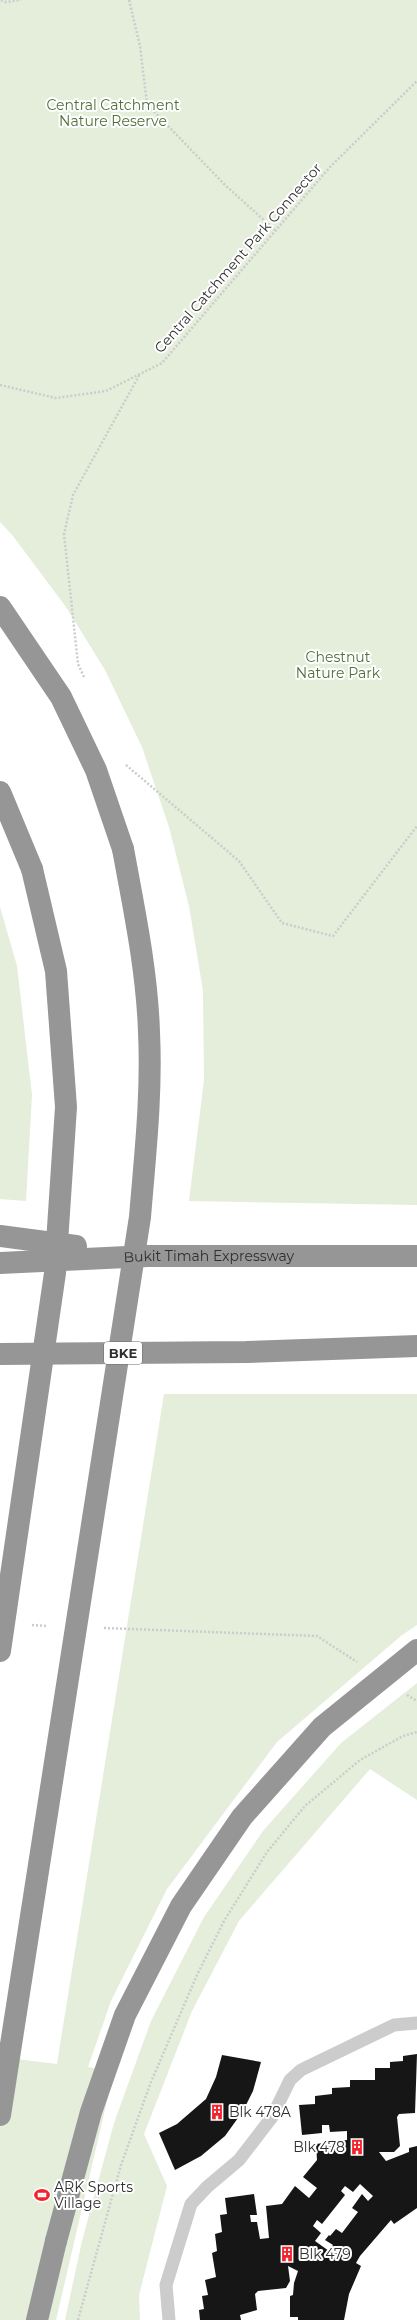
<svg xmlns="http://www.w3.org/2000/svg" width="417" height="2320" viewBox="0 0 417 2320" font-family="Montserrat,sans-serif">
	<style>
		.green { fill: #e5eddb }
		.building { fill: #161616; fill-rule: evenodd }
		.lines { fill: none; stroke-linecap: round; stroke-linejoin: round }
		.path { stroke: #ccc; stroke-width: 2.5; stroke-dasharray: 2 2; stroke-linecap: butt }
		.lane { stroke: #ccc; stroke-width: 13 }
		.highway { stroke: #969696; stroke-width: 22 }
		.highway-bridge { stroke: #969696; stroke-width: 22 }
		.labels { text-anchor: middle; stroke-width: 4; stroke-linejoin: round; paint-order: stroke }
		.shield { fill: #fff; stroke: #6d6d6d; stroke-width: 1 }
		.shield-label { font-size: 13px; font-weight: bold; fill: #2f2f2f }
		.park-label { font-size: 14px; fill: #506f38; stroke: #fff }
		.street-label { font-size: 14px; fill: #2f2f2f; stroke: #fff }
		.poi-label { font-size: 14px; fill: #2f2f2f; stroke: #fff; text-anchor: start }
	</style>
	<rect width="100%" height="100%" fill="#fff"/>
	<g class="green">
		<path d="M 0,0 L 417,0 L 417,1205 L 189,1201 L 204,1080 L 203,991 L 189,906 L 169,827 L 142,747 L 105,670 L 66,607 L 13,536 L 0,522 Z"/>
		<path d="M 0,907 L 17,966 L 32,1095 L 26,1201 L 0,1199 Z"/>
		<path d="M 164,1394 L 417,1394 L 417,1625 L 402,1635 L 277,1742 L 167,1889 L 111,2001 L 88,2067 L 114,2071 L 56,2320 L 0,2320 L 0,2057 L 57,2064 Z"/>
		<path d="M 417,1683 L 417,1800 L 370,1769 L 239,1921 L 192,2011 L 144,2134 L 167,2186 L 139,2295 L 140,2320 L 65,2320 L 82,2241 L 114,2123 L 151,2021 L 204,1917 L 263,1831 L 341,1743 Z"/>
	</g>
	<g class="building">
		<path d="M 417,2054 L 415,2113 L 399,2114 L 397,2117 L 400,2146 L 394,2152 L 379,2152 L 386,2161 L 409,2152 L 409,2148 L 417,2146 L 417,2208 L 394,2224 L 391,2220 L 360,2256 L 356,2263 L 361,2266 L 349,2294 L 344,2320 L 298,2320 L 298,2317 L 290,2317 L 290,2296 L 293,2295 L 294,2283 L 298,2271 L 288,2266 L 290,2281 L 286,2288 L 258,2291 L 255,2294 L 257,2310 L 240,2315 L 241,2320 L 200,2320 L 199,2310 L 204,2309 L 202,2296 L 208,2295 L 205,2280 L 216,2277 L 212,2253 L 217,2251 L 215,2234 L 222,2232 L 220,2215 L 227,2214 L 225,2198 L 254,2194 L 257,2215 L 250,2215 L 251,2222 L 257,2222 L 260,2239 L 269,2238 L 266,2206 L 282,2204 L 295,2186 L 309,2198 L 317,2188 L 303,2177 L 317,2160 L 316,2144 L 347,2140 L 347,2131 L 330,2132 L 329,2125 L 322,2125 L 322,2133 L 302,2135 L 299,2105 L 315,2104 L 315,2096 L 332,2094 L 332,2088 L 350,2087 L 350,2080 L 375,2080 L 375,2068 L 390,2068 L 390,2062 L 403,2061 L 403,2056 ZM 360,2184 L 373,2196 L 368,2201 L 362,2194 L 352,2208 L 358,2212 L 342,2233 L 336,2229 L 330,2236 L 329,2235 L 325,2240 L 333,2245 L 329,2251 L 315,2241 L 321,2233 L 313,2226 L 317,2220 L 322,2224 L 345,2195 L 341,2191 L 345,2186 L 353,2192 Z"/>
		<path d="M 222,2055 L 261,2062 L 253,2091 L 243,2111 L 225,2136 L 201,2156 L 175,2170 L 159,2133 L 177,2124 L 206,2099 L 216,2077 Z"/>
	</g>
	<g class="lines">
		<g class="path">
			<path d="M 1,0 L 6,2 L 21,0"/>
			<path d="M 129,0 L 140,46 L 147,104 L 225,185 L 275,230"/>
			<path d="M 0,385 L 56,398 L 106,391 L 162,363 L 330,167 L 417,81"/>
			<path d="M 84,677 L 78,664 L 64,534 L 73,495 L 140,374"/>
			<path d="M 126,765 L 239,861 L 282,923 L 333,936 L 417,826"/>
			<path d="M 32,1625 L 47,1626"/>
			<path d="M 104,1628 L 317,1636 L 357,1662"/>
			<path d="M 407,1695 L 417,1701"/>
			<path d="M 78,2320 L 121,2165 L 151,2082 L 197,1975 L 224,1921 L 267,1852 L 305,1806 L 360,1760 L 403,1736 L 417,1732"/>
		</g>
		<path class="lane" d="M 169,2320 L 166,2285 L 191,2204 L 207,2187 L 239,2160 L 272,2117 L 290,2080 L 301,2070 L 394,2025 L 417,2023"/>
		<g class="highway">
			<path d="M 0,607 L 61,697 L 96,770 L 123,849"/>
			<path d="M 0,792 L 32,869"/>
			<path d="M 0,1236 L 76,1246"/>
			<path id="s1" d="M 0,1263 L 148,1256 L 417,1256"/>
			<path d="M 0,1354 L 246,1352 L 417,1346"/>
			<path d="M 37,2320 L 56,2241"/>
		</g>
		<g class="highway-bridge">
			<path d="M 0,1651 L 55,1273 L 66,1107 L 56,971 L 32,869"/>
			<path d="M 0,2115 L 140,1217 C 145,1156 152,1094 149,1032 C 147,970 134,909 123,849"/>
			<path d="M 56,2241 L 91,2112 L 125,2015 L 181,1906 L 242,1817 L 322,1727 L 417,1650"/>
		</g>
	</g>
	<defs>
		<symbol id="building-bare" viewBox="-9 -9 18 18"><path d="M-4-6H4V6H1V3H-1V6H-4ZM-2.5-4.3h1.7v1.8h-1.7ZM.8-4.3h1.7v1.8H.8ZM-2.5-1h1.7V.8h-1.7ZM.8-1h1.7V.8H.8Z" fill="#f5222c" stroke="#fff" stroke-width="2.5" paint-order="stroke"/></symbol>
		<symbol id="stadium-bare" viewBox="-9 -9 18 18"><path d="M0-5a6.5 5 0 1 0 0 10a6.5 5 0 1 0 0-10ZM-3.5-1.8h7v3.6h-7Z" fill="#f5222c" stroke="#fff" stroke-width="2.5" paint-order="stroke"/></symbol>
	</defs>
	<g fill-rule="evenodd">
		<use href="#building-bare" x="206" y="2101" width="22" height="22"/>
		<use href="#building-bare" x="346" y="2136" width="22" height="22"/>
		<use href="#stadium-bare" x="31" y="2184" width="22" height="22"/>
		<use href="#building-bare" x="276" y="2243" width="22" height="22"/>
	</g>
	<g class="labels">
		<rect class="shield" x="104" y="1342" width="38" height="22" rx="3"/>
		<g class="shield-label">
			<text x="123" y="1358">BKE</text>
		</g>
		<g class="park-label">
			<text x="113" y="110">Central Catchment<tspan x="113" dy="16">Nature Reserve</tspan></text>
			<text x="338" y="662">Chestnut<tspan x="338" dy="16">Nature Park</tspan></text>
		</g>
		<g class="street-label">
			<text transform="translate(238 258) rotate(-49)" y="5">Central Catchment Park Connector</text>
			<text dy="5" stroke="none"><textPath href="#s1" startOffset="209">Bukit Timah Expressway</textPath></text>
		</g>
		<g class="poi-label">
			<text x="229" y="2117">Blk 478A</text>
			<text x="345" y="2152" text-anchor="end">Blk 478</text>
			<text x="54" y="2192">ARK Sports<tspan x="54" dy="16">Village</tspan></text>
			<text x="299" y="2259">Blk 479</text>
		</g>
	</g>
</svg>
